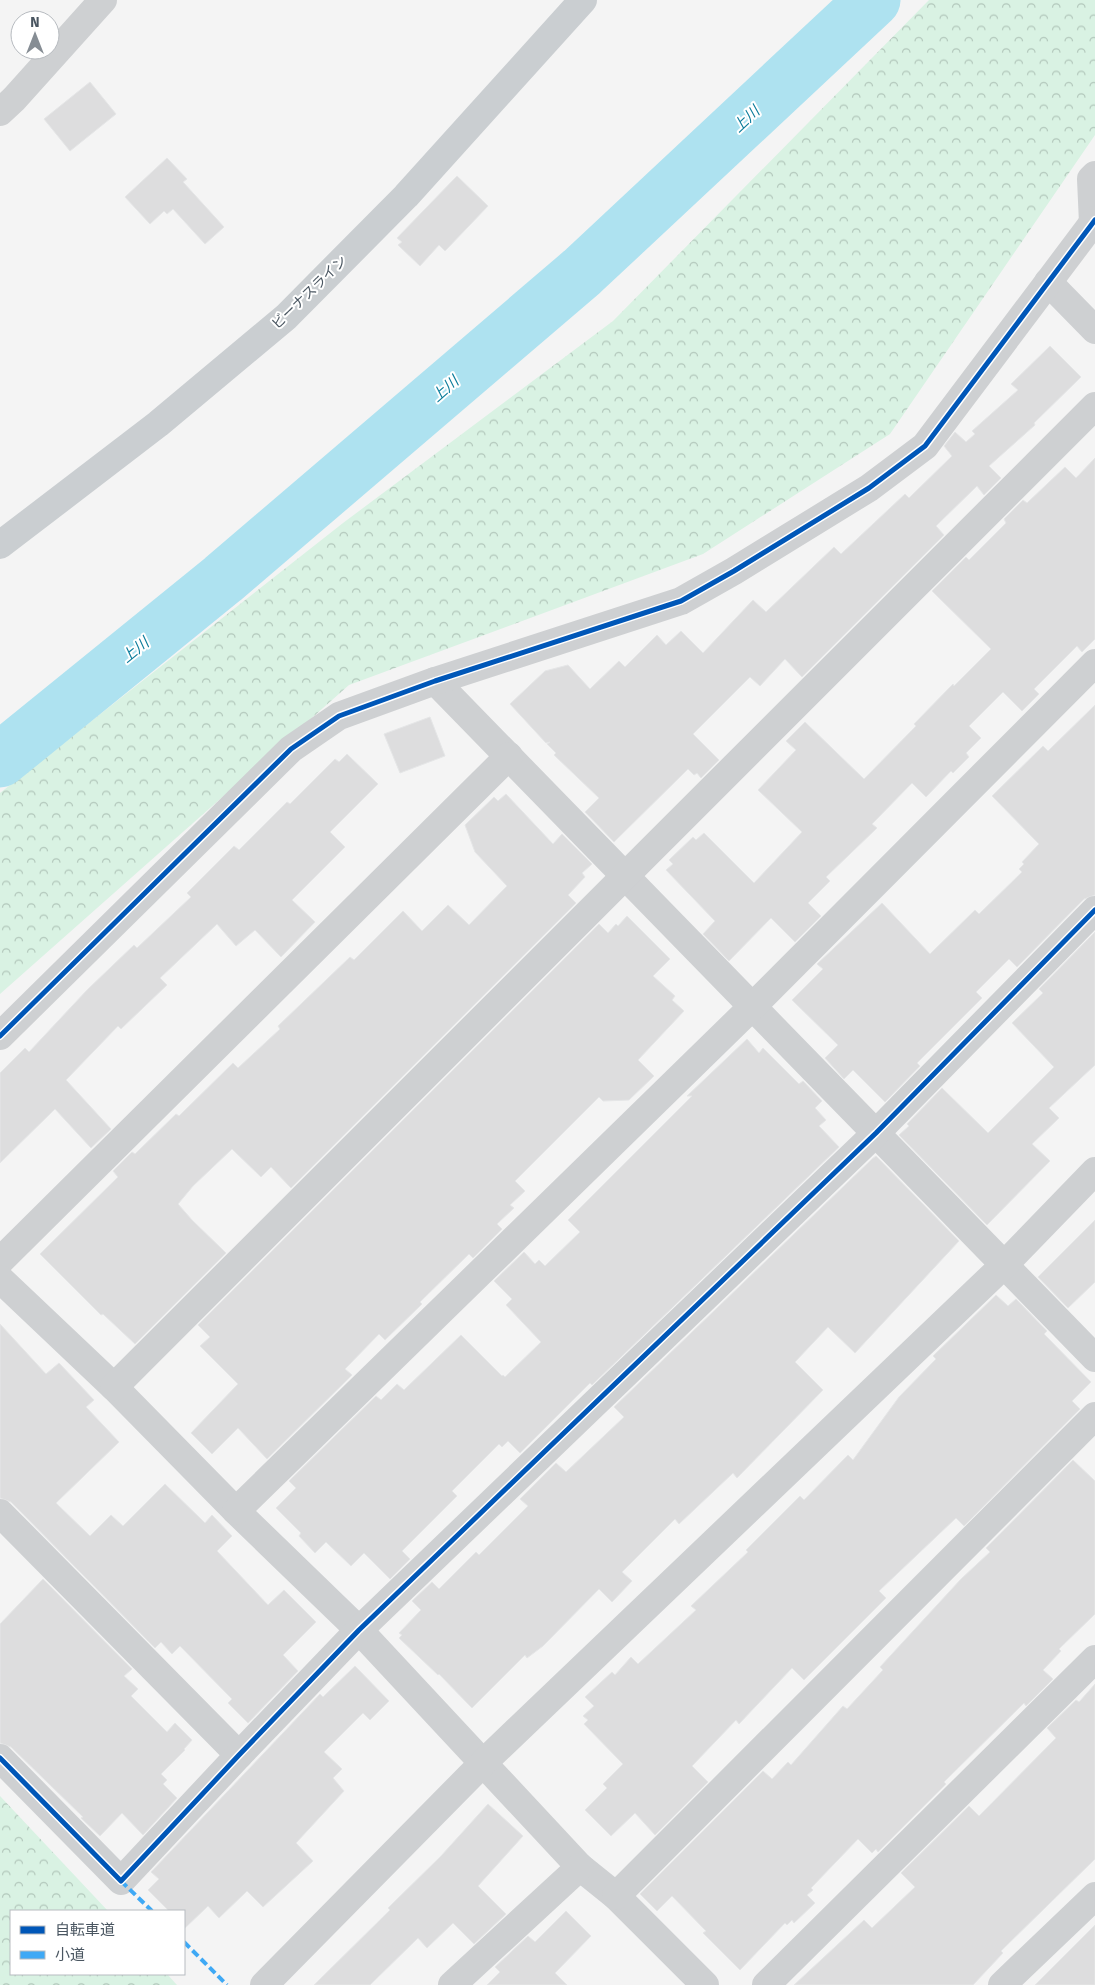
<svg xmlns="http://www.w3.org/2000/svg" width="1095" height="1985" viewBox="0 0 1095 1985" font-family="'Fira Sans','Noto Sans JP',sans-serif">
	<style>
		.forest { fill: url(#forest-crowns) }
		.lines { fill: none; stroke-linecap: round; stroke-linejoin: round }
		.river { stroke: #aee2f0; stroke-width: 55 }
		.building { fill: #ddddde; stroke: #e5e6e7 }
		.minor { stroke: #ced0d2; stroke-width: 28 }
		.major { stroke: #caced1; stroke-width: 28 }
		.quiet { stroke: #3fa9f5; stroke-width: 4; stroke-dasharray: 8 4; stroke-linecap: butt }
		.cycleway-casing { stroke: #fff; stroke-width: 8 }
		.cycleway { stroke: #0057b8; stroke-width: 5 }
		.labels { text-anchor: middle; stroke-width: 4; stroke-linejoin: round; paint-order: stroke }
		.street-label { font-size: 14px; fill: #4a5661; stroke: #fff }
		.water-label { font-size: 15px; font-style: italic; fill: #0c7c9b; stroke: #fff }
	</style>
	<defs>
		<pattern id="forest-crowns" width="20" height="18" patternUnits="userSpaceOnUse" patternTransform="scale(1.25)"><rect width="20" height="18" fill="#d9f2e3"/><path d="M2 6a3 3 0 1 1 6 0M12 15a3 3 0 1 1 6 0" fill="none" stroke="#b2c7bb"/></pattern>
	</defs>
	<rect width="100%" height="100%" fill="#f4f4f4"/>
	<g class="forest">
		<path d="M 929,0 L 1095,0 L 1095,135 L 890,434 L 703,554 L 349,685 L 0,994 L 0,793 L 343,523 L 613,321 Z"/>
		<path d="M 0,1796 L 108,1911 L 11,1911 L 11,1974 L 167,1974 L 177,1985 L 0,1985 Z"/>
	</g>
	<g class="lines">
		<path class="river" d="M 0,760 L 223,579 L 582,272 L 873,0"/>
	</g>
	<g class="building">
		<path d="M 90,82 L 116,114 L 70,151 L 44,119 Z"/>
		<path d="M 167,158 L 187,179 L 183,182 L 224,227 L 205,244 L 173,209 L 167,214 L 164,211 L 150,224 L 125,197 Z"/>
		<path d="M 457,176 L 488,206 L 445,251 L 439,245 L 420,266 L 398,245 L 402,242 L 397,238 Z"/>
		<path d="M 1050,346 L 1081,377 L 1034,423 L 1035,425 L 989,466 L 1001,478 L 984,495 L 977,486 L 936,526 L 944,535 L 802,677 L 785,659 L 760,686 L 750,677 L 693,734 L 719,760 L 701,778 L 697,773 L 694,775 L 688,769 L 614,842 L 585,812 L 599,798 L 554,755 L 556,753 L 547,744 L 550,742 L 546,743 L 510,704 L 545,671 L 568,665 L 590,689 L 619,661 L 625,667 L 657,635 L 666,645 L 681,631 L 703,653 L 753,600 L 766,612 L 834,547 L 841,554 L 905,494 L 909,498 L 952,456 L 944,446 L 955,432 L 966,442 L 975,434 L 972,431 L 1018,390 L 1011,384 Z"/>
		<path d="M 1095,458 L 1095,639 L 1082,652 L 1077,646 L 1034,689 L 1039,694 L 1022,711 L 1003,692 L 969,726 L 981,738 L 966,753 L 969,757 L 953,773 L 951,771 L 926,797 L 912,783 L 872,824 L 877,828 L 826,877 L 830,881 L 808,903 L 821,916 L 795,942 L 771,918 L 729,961 L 703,934 L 715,921 L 666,870 L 673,864 L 669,860 L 693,837 L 696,840 L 704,833 L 754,883 L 802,832 L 758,790 L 796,750 L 786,741 L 805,722 L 864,779 L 916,726 L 914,724 L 953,684 L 954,686 L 991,649 L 932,591 L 966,557 L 969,560 L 1006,523 L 1004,519 L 1023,500 L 1027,503 L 1065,467 L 1076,478 Z"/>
		<path d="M 1095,705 L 1095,895 L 1084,899 L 1017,967 L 1009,959 L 976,992 L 982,998 L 917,1063 L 920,1066 L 885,1102 L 853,1070 L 844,1079 L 825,1058 L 838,1045 L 792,1000 L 823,969 L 817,964 L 882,903 L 930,954 L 975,910 L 979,914 L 1022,872 L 1019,869 L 1024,864 L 1022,862 L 1039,844 L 992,796 L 1043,746 L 1048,751 Z"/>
		<path d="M 430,717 L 445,756 L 400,773 L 384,734 Z"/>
		<path d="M 347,754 L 378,784 L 330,832 L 345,847 L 292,900 L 315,922 L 281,957 L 255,930 L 236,946 L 217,924 L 160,978 L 167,985 L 121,1029 L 118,1026 L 66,1080 L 111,1129 L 91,1148 L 55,1109 L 0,1163 L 0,1073 L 25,1048 L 29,1052 L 87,990 L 134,945 L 137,948 L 191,897 L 187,893 L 234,846 L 239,850 L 287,802 L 290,804 L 335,759 L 339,762 Z"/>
		<path d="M 506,794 L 553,844 L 562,834 L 592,864 L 582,873 L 585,877 L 568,895 L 576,903 L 291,1188 L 271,1167 L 261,1177 L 232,1149 L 193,1186 L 178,1204 L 192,1220 L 226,1253 L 135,1344 L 103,1314 L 101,1315 L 40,1254 L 118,1177 L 113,1171 L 132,1152 L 135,1154 L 176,1114 L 179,1116 L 233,1063 L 238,1068 L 280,1029 L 278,1026 L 350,957 L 354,960 L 403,911 L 422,931 L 448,905 L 469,925 L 507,886 L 475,852 L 465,825 L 494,797 L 498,801 Z"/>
		<path d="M 627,916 L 670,959 L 653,976 L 675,996 L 672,1000 L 684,1011 L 638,1060 L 654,1076 L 629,1100 L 603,1101 L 599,1097 L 515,1181 L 525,1191 L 510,1205 L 514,1208 L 497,1224 L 502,1229 L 473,1258 L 469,1254 L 420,1302 L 422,1304 L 385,1340 L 379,1334 L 345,1369 L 352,1375 L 267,1459 L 238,1428 L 212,1454 L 191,1433 L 238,1384 L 200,1346 L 210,1337 L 198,1325 L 599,924 L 608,933 L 616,924 L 618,926 Z"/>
		<path d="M 1095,932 L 1095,1065 L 1049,1108 L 1059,1118 L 1032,1144 L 1050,1161 L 987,1225 L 899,1135 L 909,1126 L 907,1124 L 942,1088 L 988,1133 L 1054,1067 L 1012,1023 L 1043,993 L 1039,989 Z"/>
		<path d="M 747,1039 L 759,1053 L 763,1048 L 799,1084 L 803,1081 L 822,1101 L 815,1108 L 826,1120 L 819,1126 L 839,1147 L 592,1385 L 590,1383 L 520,1453 L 508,1441 L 502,1447 L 499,1444 L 452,1491 L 457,1496 L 402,1551 L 410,1559 L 390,1579 L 364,1553 L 351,1566 L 326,1542 L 315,1553 L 299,1536 L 301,1533 L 276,1508 L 296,1488 L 289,1481 L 376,1396 L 381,1400 L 397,1384 L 404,1390 L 461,1335 L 502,1376 L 503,1375 L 505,1377 L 541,1342 L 506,1305 L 512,1299 L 494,1281 L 524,1252 L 535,1264 L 539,1260 L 545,1266 L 580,1232 L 568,1220 L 692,1096 L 687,1096 Z"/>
		<path d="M 876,1156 L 959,1241 L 855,1353 L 828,1327 L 795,1362 L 823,1390 L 737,1478 L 733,1473 L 679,1524 L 675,1519 L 622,1572 L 632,1581 L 612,1602 L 599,1589 L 543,1646 L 527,1658 L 525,1655 L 472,1708 L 439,1674 L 438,1675 L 399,1638 L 402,1635 L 399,1633 L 421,1610 L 412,1601 L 432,1582 L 439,1589 L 476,1552 L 479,1555 L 528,1506 L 520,1499 L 556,1463 L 566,1472 L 624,1417 L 614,1407 L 872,1159 Z"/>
		<path d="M 1095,1220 L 1095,1282 L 1068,1308 L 1038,1277 Z"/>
		<path d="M 996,1295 L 1008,1306 L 1016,1299 L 1047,1331 L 1044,1334 L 1091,1382 L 1072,1401 L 1080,1409 L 964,1526 L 956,1518 L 879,1591 L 886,1598 L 804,1680 L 792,1668 L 739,1724 L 736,1720 L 692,1766 L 708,1782 L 655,1835 L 635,1813 L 611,1836 L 585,1810 L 607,1788 L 603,1784 L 623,1764 L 584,1724 L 588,1720 L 583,1716 L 594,1706 L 585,1697 L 612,1672 L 615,1675 L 631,1657 L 638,1664 L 696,1610 L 691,1606 L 748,1552 L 746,1550 L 800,1496 L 804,1500 L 848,1455 L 853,1460 L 899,1397 L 936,1359 L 933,1356 Z"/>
		<path d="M 0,1324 L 46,1374 L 59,1363 L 94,1400 L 86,1407 L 119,1442 L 56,1503 L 90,1536 L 111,1515 L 123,1526 L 165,1484 L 205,1523 L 212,1515 L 232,1536 L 217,1551 L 268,1605 L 284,1590 L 316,1622 L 283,1655 L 298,1671 L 248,1723 L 228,1703 L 232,1699 L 180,1646 L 172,1654 L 161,1642 L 155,1648 L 11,1502 L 0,1498 Z"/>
		<path d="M 1073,1460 L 1095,1481 L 1095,1614 L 1059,1649 L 1061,1651 L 1043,1670 L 1053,1679 L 1026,1706 L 1024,1703 L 944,1782 L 946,1784 L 878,1852 L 876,1849 L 872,1853 L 858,1839 L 811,1888 L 813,1890 L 807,1895 L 815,1903 L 794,1923 L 792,1920 L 787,1925 L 785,1923 L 740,1970 L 703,1933 L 706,1931 L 672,1896 L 657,1911 L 640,1894 L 763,1771 L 772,1779 L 788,1762 L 791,1765 L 843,1706 L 847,1709 L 883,1670 L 880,1667 L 961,1579 L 990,1552 L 986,1548 Z"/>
		<path d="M 43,1579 L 132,1669 L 124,1676 L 138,1689 L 131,1696 L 167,1732 L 175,1723 L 192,1740 L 184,1749 L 185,1750 L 161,1774 L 167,1780 L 163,1784 L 177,1798 L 143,1835 L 122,1813 L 100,1836 L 81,1818 L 83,1817 L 11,1747 L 0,1743 L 0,1624 Z"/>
		<path d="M 355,1666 L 389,1701 L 370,1720 L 363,1713 L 324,1752 L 342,1769 L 333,1778 L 344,1791 L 296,1843 L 313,1861 L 263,1907 L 247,1891 L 219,1918 L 208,1906 L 184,1929 L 184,1911 L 169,1911 L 148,1890 L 159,1879 L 151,1872 L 320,1694 L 323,1697 Z"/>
		<path d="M 1095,1684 L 1095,1859 L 1001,1951 L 1003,1953 L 973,1985 L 794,1985 L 864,1920 L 872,1928 L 915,1887 L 901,1873 L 969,1806 L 979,1816 L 1056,1738 L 1047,1728 L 1076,1700 L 1079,1702 Z"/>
		<path d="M 488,1804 L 523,1836 L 478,1886 L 506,1914 L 474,1944 L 453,1923 L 427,1948 L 418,1938 L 370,1985 L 314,1985 L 390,1910 L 388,1908 L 441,1856 Z"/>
		<path d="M 566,1911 L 591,1936 L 555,1973 L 567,1985 L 487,1985 L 500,1972 L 495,1967 L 528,1936 L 535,1942 Z"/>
		<path d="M 1095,1925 L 1095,1985 L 1035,1985 Z"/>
	</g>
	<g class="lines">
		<g class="minor">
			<path d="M 0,112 L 14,99 L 103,0"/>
			<path d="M 1093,223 L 1091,179 L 1095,175"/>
			<path d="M 1048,282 L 1095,330"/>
			<path d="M 435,681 L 1095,1358"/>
			<path d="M 0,1036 L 291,749 L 339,716 L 435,681 L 681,601 L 734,571 L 869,488 L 925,446 L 1095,220"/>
			<path d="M 0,1261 L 509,756"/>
			<path d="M 0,1279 L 114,1387 L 236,1511 L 359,1630 L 580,1867 L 616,1896 L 705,1985"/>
			<path d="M 114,1387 L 1095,406"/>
			<path d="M 236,1511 L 752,1007 L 1095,663"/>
			<path d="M 0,1513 L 239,1755"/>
			<path d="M 0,1758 L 121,1881 L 239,1755 L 359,1630 L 876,1133 L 1095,910"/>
			<path d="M 616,1896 L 1095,1416"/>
			<path d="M 264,1985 L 483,1763 L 1004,1265 L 1095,1171"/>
			<path d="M 452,1985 L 580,1867"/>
			<path d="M 766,1985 L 1095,1659"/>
			<path d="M 1002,1985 L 1095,1896"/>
		</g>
		<path class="major" d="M 0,545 L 158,424 L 286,317 L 406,196 L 583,0"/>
		<g class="quiet">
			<path d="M 121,1881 L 152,1911"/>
			<path d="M 184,1942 L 227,1985"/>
		</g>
		<defs>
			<g id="cycleway">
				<path d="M 0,1036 L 291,749 L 339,716 L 435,681 L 681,601 L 734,571 L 869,488 L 925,446 L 1095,220"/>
				<path d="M 0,1758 L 121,1881 L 239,1755 L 359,1630 L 876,1133 L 1095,910"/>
			</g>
		</defs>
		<use href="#cycleway" class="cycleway-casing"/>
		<use href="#cycleway" class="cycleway"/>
	</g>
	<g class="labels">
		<g class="street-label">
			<text transform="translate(309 292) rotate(-44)" y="5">ビーナスライン</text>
		</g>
		<g class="water-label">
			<text transform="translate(746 119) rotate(-43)" y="5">上川</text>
			<text transform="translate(445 389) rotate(-41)" y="5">上川</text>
			<text transform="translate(135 650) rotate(-39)" y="5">上川</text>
		</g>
	</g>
	<rect x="10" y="1910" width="175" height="65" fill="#ffffff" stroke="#b7bbc0"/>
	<rect x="20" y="1926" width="25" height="8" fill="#0057b8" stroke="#b7bbc0"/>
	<text x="55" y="1935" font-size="15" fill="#4a5661">自転車道</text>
	<rect x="20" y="1951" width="25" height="8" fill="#3fa9f5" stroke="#b7bbc0"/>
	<text x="55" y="1960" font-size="15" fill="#4a5661">小道</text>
	<g transform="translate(35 35)"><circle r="24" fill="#ffffff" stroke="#b7bbc0"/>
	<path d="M0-4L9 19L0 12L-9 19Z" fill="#868d94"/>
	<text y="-8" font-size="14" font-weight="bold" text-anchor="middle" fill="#4a5661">N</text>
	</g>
</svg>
